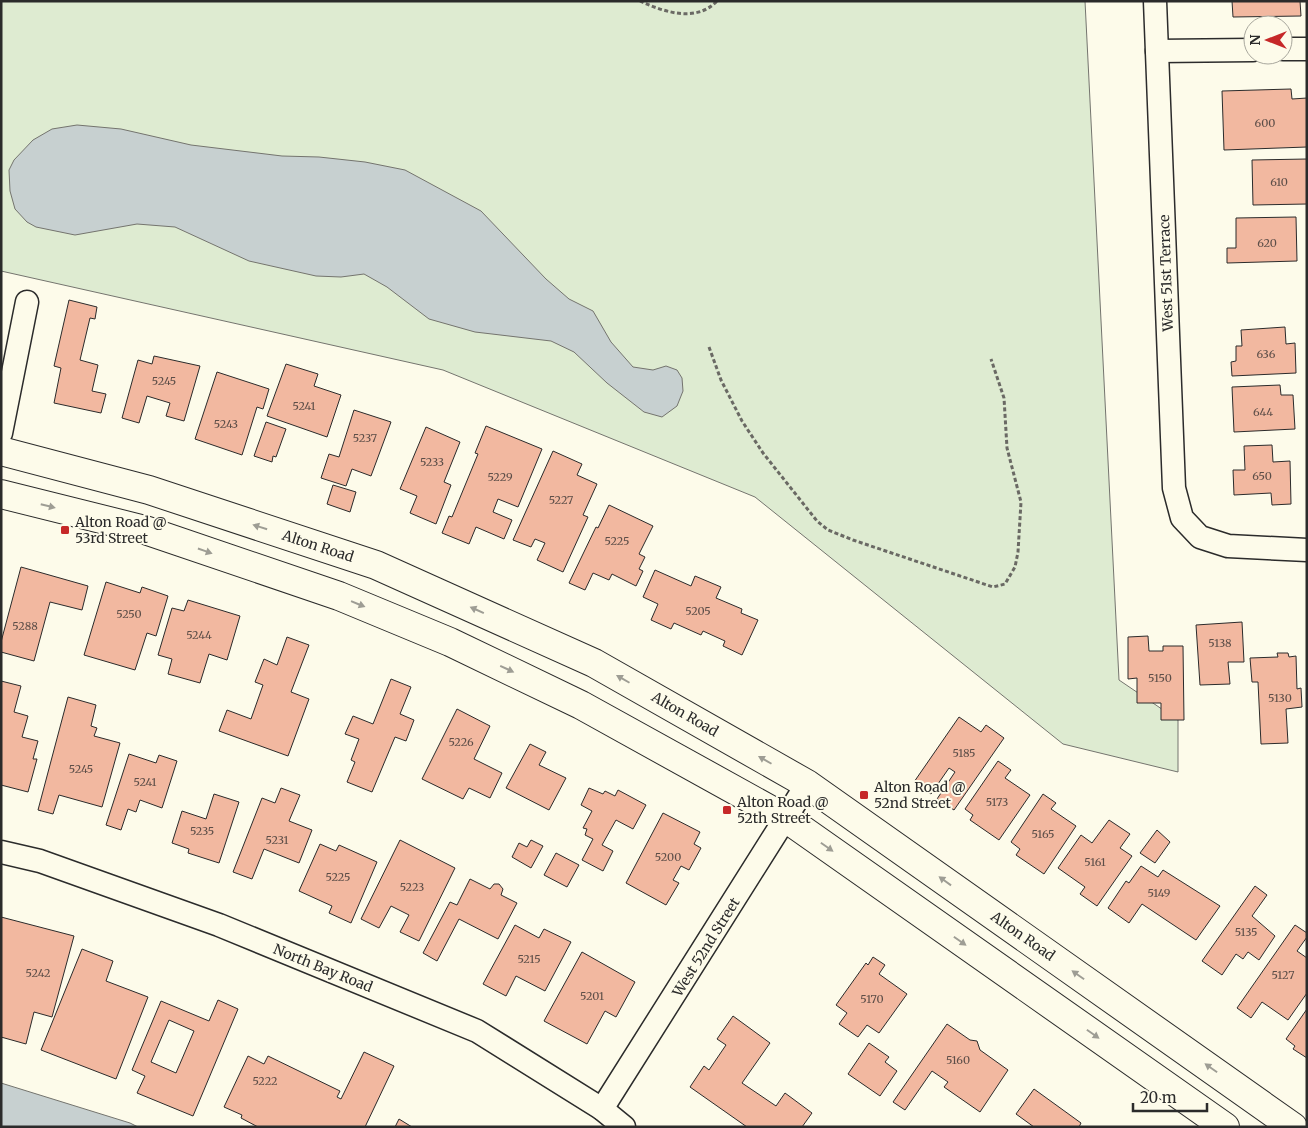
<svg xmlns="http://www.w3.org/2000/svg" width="1308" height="1128" viewBox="0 0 1308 1128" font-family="Merriweather,serif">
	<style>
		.green { fill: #deebd1; stroke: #74746e }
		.water { fill: #c7d0d0; stroke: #74746e }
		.building { fill: #f2b8a0; stroke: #2b2b2b; fill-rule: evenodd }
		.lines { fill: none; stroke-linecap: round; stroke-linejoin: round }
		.street-casing { stroke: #2b2b2b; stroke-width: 25 }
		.primary-casing { stroke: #2b2b2b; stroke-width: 30 }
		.path { stroke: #6a6964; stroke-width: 3; stroke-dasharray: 4 2.5; stroke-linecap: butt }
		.street { stroke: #fdfbea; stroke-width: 22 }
		.primary { stroke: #fdfbea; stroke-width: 28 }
		.oneway { fill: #9e9d94 }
		.poi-dot { fill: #c62828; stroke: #fdfbea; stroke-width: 2 }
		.labels { text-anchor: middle; stroke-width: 4; stroke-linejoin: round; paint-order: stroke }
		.number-label { font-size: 11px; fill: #5d4e48 }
		.street-label { font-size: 14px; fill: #2b2b2b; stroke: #fdfbea }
		.poi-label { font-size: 14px; fill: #2b2b2b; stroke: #fdfbea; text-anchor: start }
	</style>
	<rect width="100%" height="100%" fill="#fdfbea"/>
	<path class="green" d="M 1,1 L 1085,1 L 1119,680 L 1178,720 L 1178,772 L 1063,744 L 755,497 L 443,370 L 1,271 Z"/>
	<g class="water">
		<path d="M 77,125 L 121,129 L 191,145 L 282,156 L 319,157 L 365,162 L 405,170 L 481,211 L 546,279 L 569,299 L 593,311 L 611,342 L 633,367 L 653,370 L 666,366 L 677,370 L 682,378 L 683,391 L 677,406 L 662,417 L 644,412 L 607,383 L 574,352 L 551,341 L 475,332 L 429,319 L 387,287 L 364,274 L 341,277 L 316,276 L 249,261 L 175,227 L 137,224 L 75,235 L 36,227 L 27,222 L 15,209 L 10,191 L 9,170 L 14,160 L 33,140 L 52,129 Z"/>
		<path d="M 1,1083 L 130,1123 L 138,1127 L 1,1127 Z"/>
	</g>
	<g class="building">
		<path d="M 1232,1 L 1300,1 L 1301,16 L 1233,17 Z"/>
		<path d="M 1291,89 L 1292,99 L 1307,98 L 1307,147 L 1224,150 L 1222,91 Z"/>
		<path d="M 1307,159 L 1307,204 L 1253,205 L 1252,160 Z"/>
		<path d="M 1296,217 L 1297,261 L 1227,263 L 1227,248 L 1236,248 L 1236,218 Z"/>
		<path d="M 69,300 L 97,307 L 95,319 L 90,318 L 80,360 L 98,365 L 92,391 L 106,394 L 101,413 L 54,403 L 61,368 L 54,366 Z"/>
		<path d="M 1285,327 L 1286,344 L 1295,343 L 1296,373 L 1232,376 L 1231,362 L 1236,361 L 1236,346 L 1242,346 L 1241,330 Z"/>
		<path d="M 154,356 L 200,366 L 184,421 L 166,416 L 170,403 L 147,396 L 139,423 L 122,418 L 138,360 L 152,364 Z"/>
		<path d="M 286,364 L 318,374 L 314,386 L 341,395 L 327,437 L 267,416 Z"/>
		<path d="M 217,372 L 269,389 L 263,409 L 257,407 L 242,455 L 195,439 Z"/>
		<path d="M 1280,385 L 1281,395 L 1293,395 L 1295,429 L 1234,432 L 1232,387 Z"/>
		<path d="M 354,410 L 391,422 L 371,476 L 352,469 L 346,486 L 321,478 L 329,454 L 339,457 Z"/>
		<path d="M 266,422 L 286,429 L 276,457 L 273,456 L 272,462 L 254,456 Z"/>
		<path d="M 486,426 L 542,449 L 518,507 L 498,499 L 493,512 L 512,520 L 504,539 L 476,527 L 469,544 L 442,533 L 449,516 L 452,517 L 478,454 L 475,453 Z"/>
		<path d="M 426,427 L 460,442 L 444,482 L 451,485 L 436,524 L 410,513 L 417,496 L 400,489 Z"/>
		<path d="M 1272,445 L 1273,462 L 1290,461 L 1291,504 L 1272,505 L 1271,493 L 1234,495 L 1233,470 L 1245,470 L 1244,446 Z"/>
		<path d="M 553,451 L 582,464 L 577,475 L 597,484 L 583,515 L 588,517 L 563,572 L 537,560 L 545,543 L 535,539 L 531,547 L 513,540 Z"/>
		<path d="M 333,485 L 356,492 L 350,512 L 327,504 Z"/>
		<path d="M 609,505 L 653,526 L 639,554 L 645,557 L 639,569 L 643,571 L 636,586 L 612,574 L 609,580 L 593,573 L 585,590 L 569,583 L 596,527 L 598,528 Z"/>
		<path d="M 21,567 L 88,586 L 82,610 L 50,602 L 34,661 L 1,652 L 1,642 Z"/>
		<path d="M 655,570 L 691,586 L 695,576 L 721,587 L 716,598 L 742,609 L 741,613 L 758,620 L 742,655 L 723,646 L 725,641 L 703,631 L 701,635 L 674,623 L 671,629 L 651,620 L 658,604 L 643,597 Z"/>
		<path d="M 106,582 L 140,593 L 142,587 L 168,596 L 156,636 L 147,633 L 135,670 L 84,655 Z"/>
		<path d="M 188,600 L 240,616 L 227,660 L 209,654 L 200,683 L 168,674 L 172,659 L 158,655 L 172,608 L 184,611 Z"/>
		<path d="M 1242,622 L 1244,662 L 1228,662 L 1230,684 L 1200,685 L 1196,625 Z"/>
		<path d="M 1148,636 L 1149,651 L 1163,651 L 1163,646 L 1183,646 L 1184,720 L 1161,720 L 1161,703 L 1137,703 L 1137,678 L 1128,679 L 1128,637 Z"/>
		<path d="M 287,637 L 309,645 L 291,692 L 309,699 L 288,756 L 219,731 L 227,710 L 251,719 L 263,685 L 255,682 L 264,659 L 277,665 Z"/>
		<path d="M 1277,653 L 1288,653 L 1289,657 L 1296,656 L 1297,689 L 1301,688 L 1302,707 L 1286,709 L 1288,743 L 1261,744 L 1258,682 L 1252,682 L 1250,658 L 1278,657 Z"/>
		<path d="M 391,679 L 411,687 L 400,714 L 414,720 L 406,741 L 395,737 L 372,792 L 347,782 L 355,762 L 351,760 L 359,739 L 345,734 L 353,716 L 373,724 Z"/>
		<path d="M 1,681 L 21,686 L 14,712 L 28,716 L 22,737 L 38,741 L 33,759 L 37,759 L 28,792 L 1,785 Z"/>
		<path d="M 68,697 L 96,705 L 91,726 L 97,728 L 94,736 L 120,743 L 102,807 L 59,795 L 53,814 L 38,810 Z"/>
		<path d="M 457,709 L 490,726 L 474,759 L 502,773 L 490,798 L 469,788 L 463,799 L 422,779 Z"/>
		<path d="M 959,717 L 981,732 L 986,725 L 1004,738 L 954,810 L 937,799 L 955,772 L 949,768 L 931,794 L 914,782 Z"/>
		<path d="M 530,744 L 546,752 L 539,765 L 566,778 L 549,810 L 506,788 Z"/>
		<path d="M 129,754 L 156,763 L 159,755 L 177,761 L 162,808 L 140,800 L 136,812 L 128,809 L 121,830 L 106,825 Z"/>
		<path d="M 998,761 L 1011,770 L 1005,778 L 1030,795 L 999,840 L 970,820 L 973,815 L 965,809 Z"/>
		<path d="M 281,788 L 300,795 L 289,821 L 312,830 L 299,863 L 264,849 L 252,879 L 233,872 L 262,798 L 275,803 Z"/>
		<path d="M 589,788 L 603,794 L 605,791 L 615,796 L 618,790 L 646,805 L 633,829 L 616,820 L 602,845 L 613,851 L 603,871 L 582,860 L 593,839 L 585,835 L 587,829 L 583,828 L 592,811 L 581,805 Z"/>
		<path d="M 214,794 L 239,802 L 219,863 L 188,853 L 189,849 L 172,843 L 182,811 L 206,819 Z"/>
		<path d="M 1043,794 L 1056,803 L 1051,809 L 1076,826 L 1044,874 L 1016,855 L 1020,849 L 1011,842 Z"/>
		<path d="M 663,813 L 700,832 L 694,844 L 701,848 L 689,870 L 681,866 L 673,880 L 679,883 L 666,905 L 626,883 Z"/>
		<path d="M 1109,820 L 1130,834 L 1120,848 L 1132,856 L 1097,906 L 1080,894 L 1085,887 L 1058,868 L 1081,835 L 1092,843 Z"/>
		<path d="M 1157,830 L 1170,842 L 1155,863 L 1140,853 Z"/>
		<path d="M 400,840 L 455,868 L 419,941 L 400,932 L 409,915 L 391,906 L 379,928 L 361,919 Z"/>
		<path d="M 531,840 L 543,846 L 531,868 L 512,857 L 519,843 L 527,847 Z"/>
		<path d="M 320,844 L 336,851 L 339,845 L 377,862 L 351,923 L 329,913 L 332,906 L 299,891 Z"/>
		<path d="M 556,853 L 579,865 L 567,887 L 544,875 Z"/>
		<path d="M 1141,866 L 1158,877 L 1163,870 L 1220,906 L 1196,940 L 1142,904 L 1129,923 L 1108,908 L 1126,881 L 1129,883 Z"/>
		<path d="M 470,879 L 490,889 L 494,884 L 499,884 L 503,889 L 501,895 L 517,903 L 498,939 L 459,919 L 437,961 L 423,953 L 450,902 L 457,905 Z"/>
		<path d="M 1255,886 L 1267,895 L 1252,916 L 1275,936 L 1259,960 L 1248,952 L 1243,959 L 1236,954 L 1222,975 L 1202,961 Z"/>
		<path d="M 1,917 L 74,936 L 52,1017 L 34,1012 L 26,1044 L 1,1037 Z"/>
		<path d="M 515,925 L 539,938 L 544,929 L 571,942 L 545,991 L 516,976 L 506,996 L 483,984 Z"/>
		<path d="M 1295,925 L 1307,933 L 1307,937 L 1297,951 L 1307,958 L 1307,993 L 1288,1020 L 1262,1002 L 1251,1018 L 1237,1008 Z"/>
		<path d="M 82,949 L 113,961 L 106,981 L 148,997 L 116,1079 L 41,1050 Z"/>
		<path d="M 582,952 L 635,982 L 616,1017 L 605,1011 L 587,1044 L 544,1021 Z"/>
		<path d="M 873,957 L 885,965 L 879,974 L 907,994 L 879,1033 L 867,1025 L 858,1037 L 839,1024 L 847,1013 L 836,1005 L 866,963 L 868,965 Z"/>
		<path d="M 218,1000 L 238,1009 L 193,1116 L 137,1093 L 145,1076 L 132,1070 L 161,1001 L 209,1021 ZM 169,1020 L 194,1031 L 176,1073 L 151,1062 Z"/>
		<path d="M 1307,1009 L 1307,1058 L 1293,1049 L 1295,1046 L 1286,1039 Z"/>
		<path d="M 733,1016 L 770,1043 L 742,1083 L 776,1106 L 785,1093 L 812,1113 L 802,1127 L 747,1127 L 690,1087 L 704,1066 L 709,1070 L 726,1045 L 717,1039 Z"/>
		<path d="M 947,1024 L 970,1040 L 977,1041 L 980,1050 L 1008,1070 L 980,1112 L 944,1087 L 948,1082 L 932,1071 L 905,1110 L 893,1102 Z"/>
		<path d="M 869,1043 L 889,1057 L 885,1062 L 897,1071 L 880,1096 L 848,1074 Z"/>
		<path d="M 364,1052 L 394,1066 L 365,1127 L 258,1127 L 241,1118 L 242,1115 L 224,1107 L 248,1056 L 264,1064 L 268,1056 L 340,1091 L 337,1097 L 341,1099 Z"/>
		<path d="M 1034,1089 L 1081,1123 L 1079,1127 L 1034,1127 L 1016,1114 Z"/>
		<path d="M 399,1119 L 412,1127 L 395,1127 Z"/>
	</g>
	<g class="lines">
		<defs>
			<g id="street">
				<path d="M 1155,1 L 1174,488 L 1182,518 L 1200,537 L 1228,546 L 1307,550"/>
				<path d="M 1283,49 L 1307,49"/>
				<path d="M 1157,51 L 1253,50"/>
				<path d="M 1,433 L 27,302"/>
				<path d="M 1,852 L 40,861 L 219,925 L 477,1031 L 602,1109 L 624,1127"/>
				<path d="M 602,1109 L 807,784"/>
			</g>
			<g id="primary">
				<path d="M 1,451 L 149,490 L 376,565 L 594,663 L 807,784 L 1293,1127"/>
				<path d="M 1,494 L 145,530 L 339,596 L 450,642 L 581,705 L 787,819 L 1225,1127"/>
			</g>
		</defs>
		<use href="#street" class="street-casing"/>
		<use href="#primary" class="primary-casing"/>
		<g class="path">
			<path d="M 640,1 C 664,12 696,23 717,1"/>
			<path d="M 709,347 L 721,380 L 742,421 L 763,453 L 817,521 L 828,530 L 853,540 L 993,587 L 1005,584 L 1015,567 L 1018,552 L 1021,502 L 1007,448 L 1004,398 L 991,359"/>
		</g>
		<use href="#street" class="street"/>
		<use href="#primary" class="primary"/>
	</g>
	<defs><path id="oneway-solid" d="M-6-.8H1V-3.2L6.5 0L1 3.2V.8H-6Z" transform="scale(1.25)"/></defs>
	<g class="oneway">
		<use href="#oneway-solid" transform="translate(48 506) rotate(14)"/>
		<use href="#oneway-solid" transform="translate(260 527) rotate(-162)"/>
		<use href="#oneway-solid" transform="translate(205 551) rotate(19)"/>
		<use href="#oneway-solid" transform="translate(358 604) rotate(22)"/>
		<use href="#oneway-solid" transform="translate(477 610) rotate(-156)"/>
		<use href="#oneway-solid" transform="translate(507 669) rotate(25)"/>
		<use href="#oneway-solid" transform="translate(623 679) rotate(-150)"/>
		<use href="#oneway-solid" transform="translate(765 760) rotate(-150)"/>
		<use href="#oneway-solid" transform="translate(827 847) rotate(35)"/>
		<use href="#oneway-solid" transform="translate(945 881) rotate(-144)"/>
		<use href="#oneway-solid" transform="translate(960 941) rotate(35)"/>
		<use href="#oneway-solid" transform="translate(1078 975) rotate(-145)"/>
		<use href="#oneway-solid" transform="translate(1093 1034) rotate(35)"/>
		<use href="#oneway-solid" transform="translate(1211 1068) rotate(-145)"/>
	</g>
	<g class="poi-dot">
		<rect x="60" y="525" width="10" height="10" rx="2.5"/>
		<rect x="859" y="790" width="10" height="10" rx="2.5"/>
		<rect x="722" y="805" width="10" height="10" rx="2.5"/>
	</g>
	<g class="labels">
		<g class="number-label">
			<text x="1265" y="127">600</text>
			<text x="1279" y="186">610</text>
			<text x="1267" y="247">620</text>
			<text x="1266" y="358">636</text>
			<text x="164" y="385">5245</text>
			<text x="304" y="410">5241</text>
			<text x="1263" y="416">644</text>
			<text x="226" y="428">5243</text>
			<text x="365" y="442">5237</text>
			<text x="432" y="466">5233</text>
			<text x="1262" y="480">650</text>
			<text x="500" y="481">5229</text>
			<text x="561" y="504">5227</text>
			<text x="617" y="545">5225</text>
			<text x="698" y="615">5205</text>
			<text x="129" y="618">5250</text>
			<text x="25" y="630">5288</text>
			<text x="199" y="639">5244</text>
			<text x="1220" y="647">5138</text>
			<text x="1160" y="682">5150</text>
			<text x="1280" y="702">5130</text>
			<text x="461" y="746">5226</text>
			<text x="964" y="757">5185</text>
			<text x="81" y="773">5245</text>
			<text x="145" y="786">5241</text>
			<text x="997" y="806">5173</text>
			<text x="202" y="835">5235</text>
			<text x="1043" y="838">5165</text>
			<text x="277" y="844">5231</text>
			<text x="668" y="861">5200</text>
			<text x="1095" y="866">5161</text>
			<text x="338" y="881">5225</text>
			<text x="412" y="891">5223</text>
			<text x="1159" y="897">5149</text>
			<text x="1246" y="936">5135</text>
			<text x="529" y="963">5215</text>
			<text x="38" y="977">5242</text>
			<text x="1283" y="979">5127</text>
			<text x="592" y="1000">5201</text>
			<text x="872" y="1003">5170</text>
			<text x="958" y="1064">5160</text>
			<text x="265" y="1085">5222</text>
		</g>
		<g class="street-label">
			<text transform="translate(1166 273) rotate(-92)" y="5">West 51st Terrace</text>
			<text transform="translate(318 546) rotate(18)" y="5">Alton Road</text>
			<text transform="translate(685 714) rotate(30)" y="5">Alton Road</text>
			<text transform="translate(1023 936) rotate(35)" y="5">Alton Road</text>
			<text transform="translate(706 947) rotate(-58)" y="5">West 52nd Street</text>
			<text transform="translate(323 968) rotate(22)" y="5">North Bay Road</text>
		</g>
		<g class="poi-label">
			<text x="75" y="527">Alton Road @<tspan x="75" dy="16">53rd Street</tspan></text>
			<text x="874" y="792">Alton Road @<tspan x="874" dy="16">52nd Street</tspan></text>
			<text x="737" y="807">Alton Road @<tspan x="737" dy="16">52th Street</tspan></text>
		</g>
	</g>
	<rect width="1308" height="1128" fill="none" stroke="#2b2b2b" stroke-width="5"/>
	<g transform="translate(1268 40) rotate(270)"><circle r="24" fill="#fdfbea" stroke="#a9a89e"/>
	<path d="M0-4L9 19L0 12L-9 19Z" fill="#c62828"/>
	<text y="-8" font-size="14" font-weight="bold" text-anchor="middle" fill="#2b2b2b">N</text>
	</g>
	<path d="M1133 1103v8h74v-8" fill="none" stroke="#2b2b2b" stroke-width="2.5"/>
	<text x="1140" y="1103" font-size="15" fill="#2b2b2b" stroke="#fdfbea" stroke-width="4" paint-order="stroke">20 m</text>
</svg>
